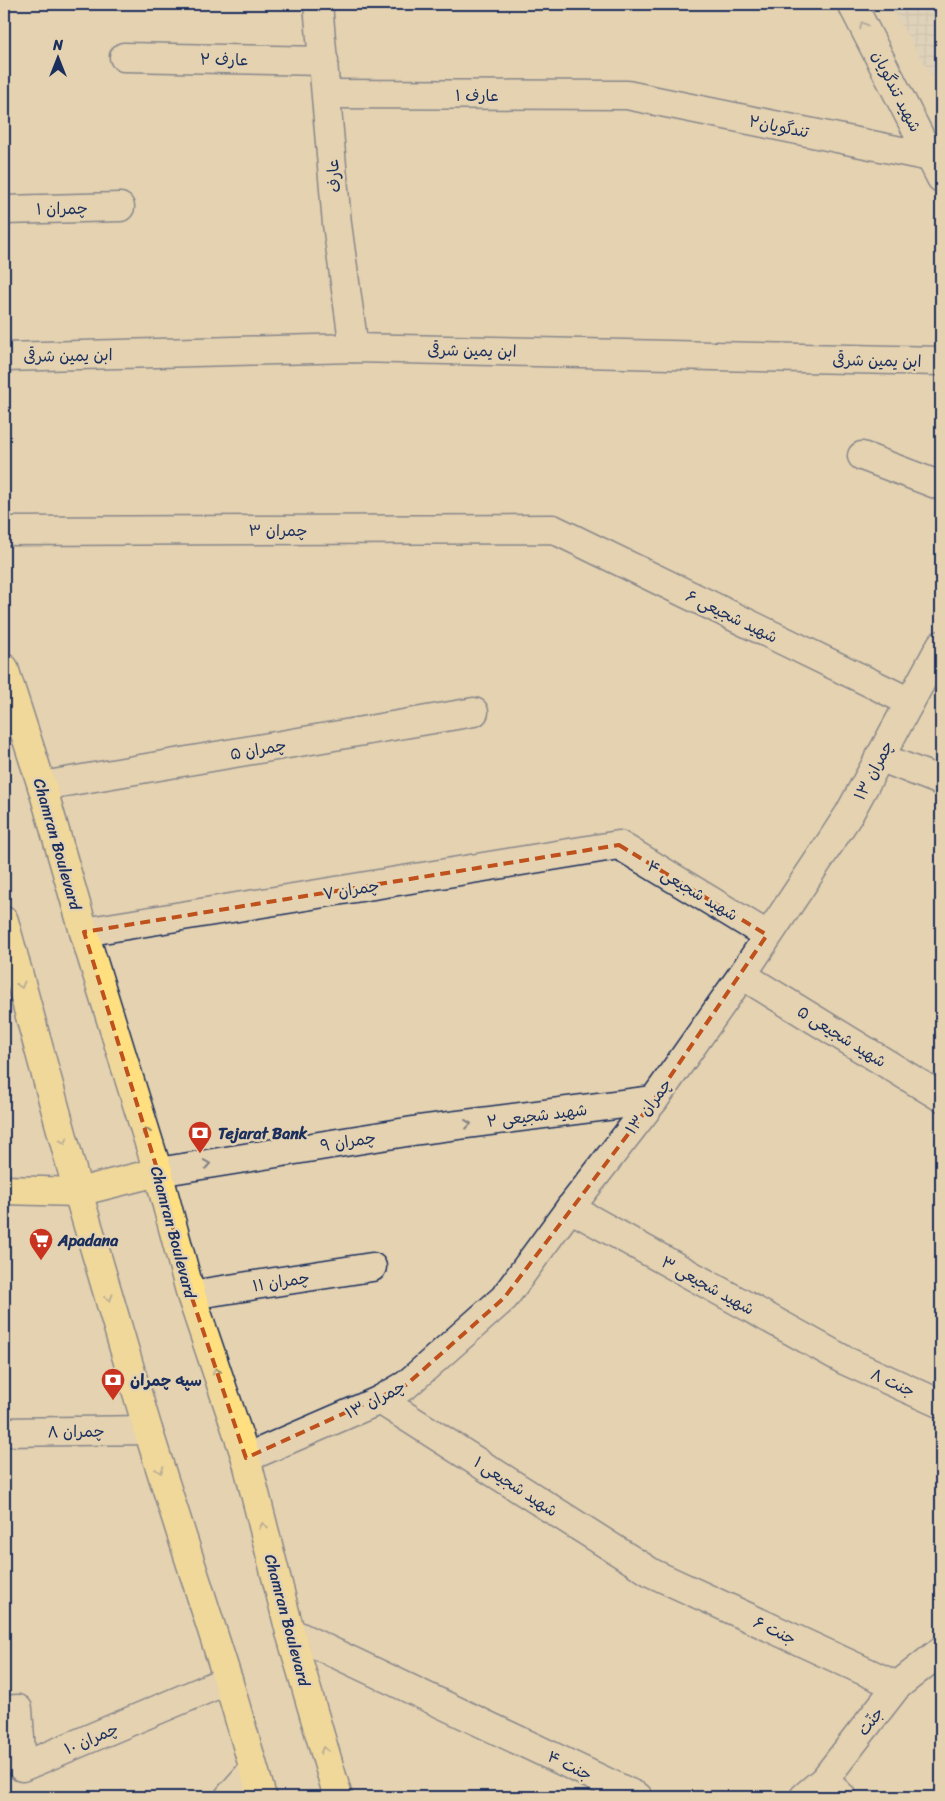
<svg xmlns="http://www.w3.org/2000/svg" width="945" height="1801" viewBox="0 0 945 1801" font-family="Sriracha,'Playpen Sans Arabic',sans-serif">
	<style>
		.industrial { fill: url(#industrial-grid) }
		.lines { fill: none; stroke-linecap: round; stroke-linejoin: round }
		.minor-casing { stroke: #1b2f5e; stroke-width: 31 }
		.major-casing { stroke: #1b2f5e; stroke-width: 31 }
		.minor { stroke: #e4d2b0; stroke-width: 28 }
		.major { stroke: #ffdf80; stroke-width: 28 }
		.oneway { stroke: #808087 }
		.oneway2 { stroke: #8d876f }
		.marked { fill: none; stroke: #bf511c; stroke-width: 4; stroke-dasharray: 10 6; stroke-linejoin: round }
		.labels { text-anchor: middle; stroke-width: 5; stroke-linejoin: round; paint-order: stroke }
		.street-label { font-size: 16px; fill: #1b2f5e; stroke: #e4d2b0 }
		.poi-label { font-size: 16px; font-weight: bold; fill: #1b2f5e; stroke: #e4d2b0; text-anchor: start }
	</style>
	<defs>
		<pattern id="industrial-grid" width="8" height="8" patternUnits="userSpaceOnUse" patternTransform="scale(1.25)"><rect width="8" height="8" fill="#dad2c6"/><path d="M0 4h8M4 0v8" fill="none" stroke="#bab5ac"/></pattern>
	</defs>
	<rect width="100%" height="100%" fill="#e4d2b0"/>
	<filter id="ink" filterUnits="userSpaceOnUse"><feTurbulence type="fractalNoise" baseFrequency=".02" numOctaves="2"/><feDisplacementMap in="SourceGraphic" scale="10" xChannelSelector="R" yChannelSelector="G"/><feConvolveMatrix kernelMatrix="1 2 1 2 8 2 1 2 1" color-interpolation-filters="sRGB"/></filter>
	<g filter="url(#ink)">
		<path class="industrial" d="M 889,4 L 941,4 L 941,91 Z"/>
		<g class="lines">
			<defs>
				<g id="minor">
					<path d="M 318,4 L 337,224 L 354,348"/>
					<path d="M 852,4 L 941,178"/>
					<path d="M 124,57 L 324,61"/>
					<path d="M 327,94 L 627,95 L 930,157"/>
					<path d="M 4,210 L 120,207"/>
					<path d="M 4,357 L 354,348 L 941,361"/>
					<path d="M 862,456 L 941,486"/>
					<path d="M 4,531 L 553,529 L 910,702"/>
					<path d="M 879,757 L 941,781"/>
					<path d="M 42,786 L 474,712"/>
					<path d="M 84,932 L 619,845 L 767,935"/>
					<path d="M 742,975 L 941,1097"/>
					<path d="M 158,1172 L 419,1130 L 654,1100"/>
					<path d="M 570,1208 L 846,1361 L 941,1404"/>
					<path d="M 191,1295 L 372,1267"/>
					<path d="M 380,1400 L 652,1573 L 897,1686"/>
					<path d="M 4,1432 L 148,1430"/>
					<path d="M 246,1458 L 380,1400 L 406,1385 L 504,1298 L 570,1208 L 654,1100 L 742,975 L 828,846 L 849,814 L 941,645"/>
					<path d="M 290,1632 L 638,1797"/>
					<path d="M 4,1710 L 18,1709 L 22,1767 L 228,1680"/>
					<path d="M 824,1780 L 842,1797"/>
					<path d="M 229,1797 L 253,1770"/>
					<path d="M 804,1797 L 824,1780 L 897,1686 L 941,1651"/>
				</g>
				<g id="major">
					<path d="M 4,668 L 42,786 L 84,932 L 158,1172 L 191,1295 L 246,1458 L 290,1632 L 338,1797"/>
					<path d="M 4,921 L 78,1192 L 148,1430 L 228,1680 L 262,1797"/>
					<path d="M 4,1190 L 78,1192 L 158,1172"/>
				</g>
			</defs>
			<use href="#minor" class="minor-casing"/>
			<use href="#major" class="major-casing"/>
			<use href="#minor" class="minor"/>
			<use href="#major" class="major"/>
		</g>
		<defs><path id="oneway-chevron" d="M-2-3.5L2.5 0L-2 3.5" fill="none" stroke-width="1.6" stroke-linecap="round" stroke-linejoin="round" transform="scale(1.25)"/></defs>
		<g class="oneway">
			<use href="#oneway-chevron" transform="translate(863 25) rotate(-117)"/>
			<use href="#oneway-chevron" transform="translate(468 1124) rotate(-7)"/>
			<use href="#oneway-chevron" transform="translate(207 1164) rotate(-9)"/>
		</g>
		<g class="oneway2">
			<use href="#oneway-chevron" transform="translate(21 985) rotate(75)"/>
			<use href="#oneway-chevron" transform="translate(146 1131) rotate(-107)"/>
			<use href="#oneway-chevron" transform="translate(64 1141) rotate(75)"/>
			<use href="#oneway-chevron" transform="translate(109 1298) rotate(74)"/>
			<use href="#oneway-chevron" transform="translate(216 1371) rotate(-109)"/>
			<use href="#oneway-chevron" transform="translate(160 1470) rotate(72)"/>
			<use href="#oneway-chevron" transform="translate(263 1526) rotate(-104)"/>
			<use href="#oneway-chevron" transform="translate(324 1750) rotate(-106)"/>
		</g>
	</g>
	<path d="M0 0H945V1801H0ZM 619,845 L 767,935 L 654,1100 L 504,1298 L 406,1385 L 246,1458 L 191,1295 L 158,1172 L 84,932 Z" fill="#e4d2b0" fill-opacity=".55" fill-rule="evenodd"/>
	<path class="marked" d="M 619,845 L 767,935 L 654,1100 L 504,1298 L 406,1385 L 246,1458 L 191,1295 L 158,1172 L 84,932 Z"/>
	<defs>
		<symbol id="bank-pin" viewBox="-11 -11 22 30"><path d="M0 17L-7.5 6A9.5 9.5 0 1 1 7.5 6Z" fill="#c8321e" stroke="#e4d2b0"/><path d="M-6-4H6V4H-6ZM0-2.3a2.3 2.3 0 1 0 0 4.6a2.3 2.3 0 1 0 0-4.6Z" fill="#fff"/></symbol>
		<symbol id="supermarket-pin" viewBox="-11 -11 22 30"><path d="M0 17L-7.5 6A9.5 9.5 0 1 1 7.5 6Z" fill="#c8321e" stroke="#e4d2b0"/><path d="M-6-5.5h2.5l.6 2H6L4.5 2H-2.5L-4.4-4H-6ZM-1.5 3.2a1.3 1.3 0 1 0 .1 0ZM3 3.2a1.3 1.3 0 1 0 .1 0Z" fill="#fff"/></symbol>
	</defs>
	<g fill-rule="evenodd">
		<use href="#bank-pin" x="186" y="1119" width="28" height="38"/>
		<use href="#supermarket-pin" x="27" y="1226" width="28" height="38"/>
		<use href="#bank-pin" x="99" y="1366" width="28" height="38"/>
	</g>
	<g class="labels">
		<g class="street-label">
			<text transform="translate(224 59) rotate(1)" y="6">عارف ۲</text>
			<text transform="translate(897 91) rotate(63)" y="6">شهید تندگویان</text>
			<text x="477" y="101">عارف ۱</text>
			<text transform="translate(779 126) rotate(11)" y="6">تندگویان۲</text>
			<text transform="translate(333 176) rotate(-94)" y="6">عارف</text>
			<text transform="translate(62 208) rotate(-1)" y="6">چمران ۱</text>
			<text transform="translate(472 350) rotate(1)" y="6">ابن یمین شرقی</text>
			<text transform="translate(68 355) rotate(-1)" y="6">ابن یمین شرقی</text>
			<text transform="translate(877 360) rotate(1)" y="6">ابن یمین شرقی</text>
			<text x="278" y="536">چمران ۳</text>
			<text transform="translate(732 616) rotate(26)" y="6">شهید شجیعی ۶</text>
			<text transform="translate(258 749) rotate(-10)" y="6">چمران ۵</text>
			<text transform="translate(873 770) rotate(-62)" y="6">چمران ۱۳</text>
			<text transform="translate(58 844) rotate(74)" y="6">Chamran Boulevard</text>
			<text transform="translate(351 889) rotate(-9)" y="6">چمران ۷</text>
			<text transform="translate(693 890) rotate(31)" y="6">شهید شجیعی ۴</text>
			<text transform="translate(842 1036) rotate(32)" y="6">شهید شجیعی ۵</text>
			<text transform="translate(648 1106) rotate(-53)" y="6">چمران ۱۳</text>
			<text transform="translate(537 1115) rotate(-7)" y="6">شهید شجیعی ۲</text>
			<text transform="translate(348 1141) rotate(-9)" y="6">چمران ۹</text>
			<text transform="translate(174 1232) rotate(75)" y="6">Chamran Boulevard</text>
			<text transform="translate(281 1281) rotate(-9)" y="6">چمران ۱۱</text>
			<text transform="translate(708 1285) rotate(29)" y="6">شهید شجیعی ۳</text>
			<text transform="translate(893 1382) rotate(24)" y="6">جنت ۸</text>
			<text transform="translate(375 1399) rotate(-27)" y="6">چمران ۱۳</text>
			<text transform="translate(76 1431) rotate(-1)" y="6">چمران ۸</text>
			<text transform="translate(516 1486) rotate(33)" y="6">شهید شجیعی ۱</text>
			<text transform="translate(288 1620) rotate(75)" y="6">Chamran Boulevard</text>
			<text transform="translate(775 1630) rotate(25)" y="6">جنت ۶</text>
			<text transform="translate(870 1721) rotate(-52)" y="6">جنّت</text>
			<text transform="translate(91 1738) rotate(-23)" y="6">چمران ۱۰</text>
			<text transform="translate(570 1765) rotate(26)" y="6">جنت ۴</text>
		</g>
		<g class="poi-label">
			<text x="218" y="1139">Tejarat Bank</text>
			<text x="58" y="1246">Apadana</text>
			<text x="130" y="1386">سپه چمران</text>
		</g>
	</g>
	<rect width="945" height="1801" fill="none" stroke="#e4d2b0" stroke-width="20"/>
	<rect x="10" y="10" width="925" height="1781" fill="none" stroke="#1b2f5e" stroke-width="2" filter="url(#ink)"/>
	<g transform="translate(58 58)" stroke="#e4d2b0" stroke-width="4" paint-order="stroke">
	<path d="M0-4L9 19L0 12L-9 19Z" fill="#1b2f5e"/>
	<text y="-8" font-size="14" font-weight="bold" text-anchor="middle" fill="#1b2f5e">N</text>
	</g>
</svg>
